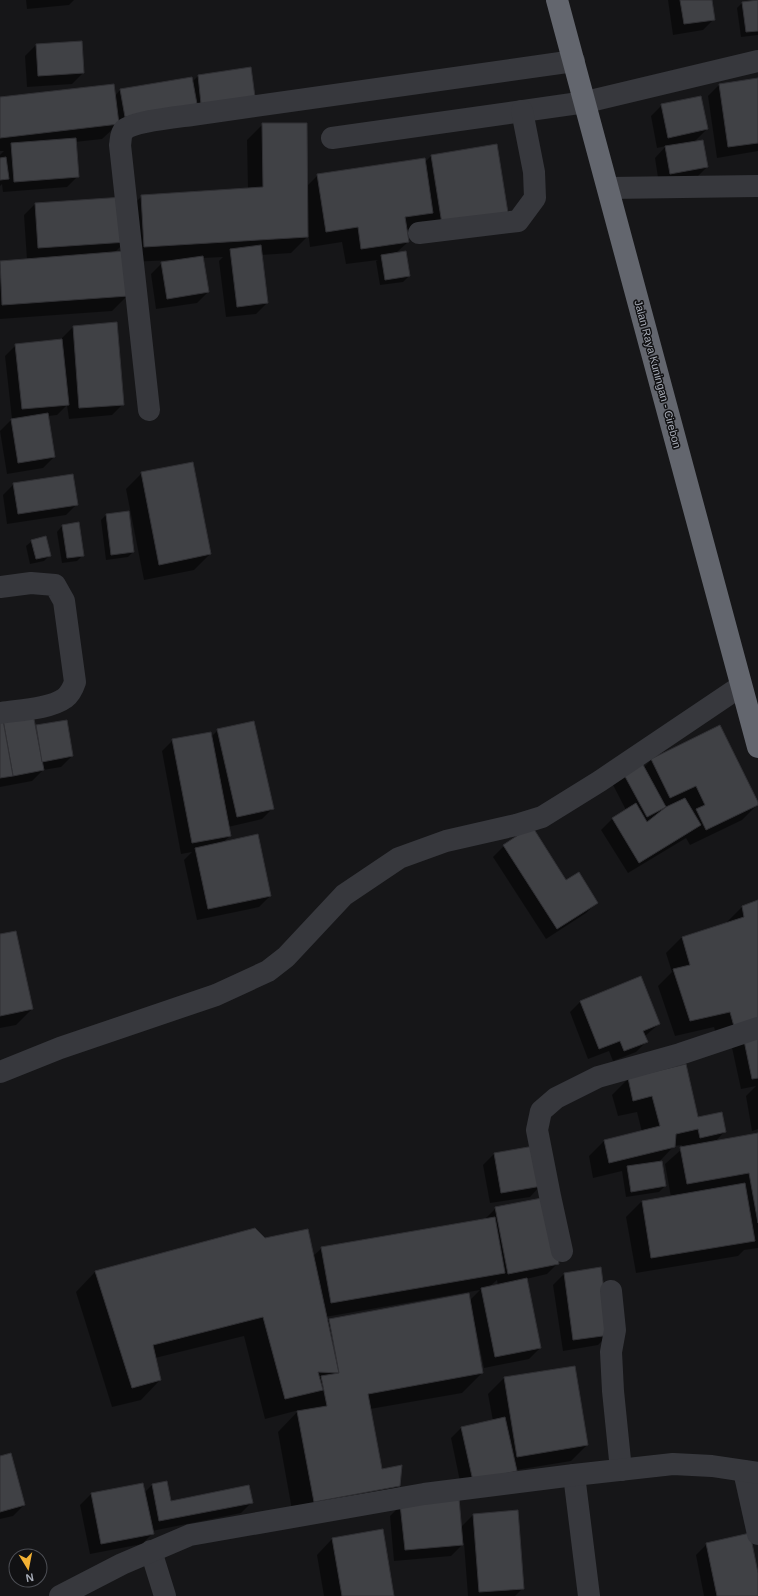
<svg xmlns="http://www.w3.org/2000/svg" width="758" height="1596" viewBox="0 0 758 1596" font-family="Arial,sans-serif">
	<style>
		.shadow { fill: #0007; fill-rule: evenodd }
		.building { fill: #404145; stroke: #303034 }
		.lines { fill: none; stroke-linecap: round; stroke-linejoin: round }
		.minor { stroke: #37383d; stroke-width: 22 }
		.highway { stroke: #63666e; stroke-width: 22 }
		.labels { text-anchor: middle; stroke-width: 3; stroke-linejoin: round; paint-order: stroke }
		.street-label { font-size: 11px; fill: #a8adb8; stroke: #111113 }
	</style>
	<rect width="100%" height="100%" fill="#161618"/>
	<g class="shadow">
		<path d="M 26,0 L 74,0 L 69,5 L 27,9 Z"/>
		<path d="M 668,0 L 711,0 L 714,19 L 703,30 L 673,35 Z"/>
		<path d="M 758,1 L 758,35 L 741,37 L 737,8 L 742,3 Z"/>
		<path d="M 36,45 L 83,73 L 72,84 L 27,87 L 25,56 Z"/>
		<path d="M 198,76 L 254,97 L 115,127 L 102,139 L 75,142 L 78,176 L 67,187 L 3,192 L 2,184 L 0,186 L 0,155 L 4,151 L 0,151 L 0,98 L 115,96 L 120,90 L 192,82 Z"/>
		<path d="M 758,79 L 758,151 L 717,158 L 708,96 L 719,85 Z"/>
		<path d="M 662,105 L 707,129 L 694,142 L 707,167 L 696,178 L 659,184 L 655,158 L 666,146 L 657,148 L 651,116 Z"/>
		<path d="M 263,124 L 307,186 L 318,175 L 425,162 L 431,156 L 507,213 L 426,239 L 423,221 L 416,228 L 406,230 L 408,242 L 396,253 L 409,276 L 403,282 L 380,285 L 376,261 L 378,260 L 346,264 L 342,242 L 310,247 L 308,231 L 307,231 L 307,237 L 291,253 L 261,255 L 267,303 L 256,314 L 226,317 L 219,261 L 223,257 L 203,258 L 208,292 L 197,303 L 156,309 L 151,274 L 162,263 L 174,261 L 174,260 L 129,262 L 127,240 L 114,253 L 127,296 L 112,311 L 0,319 L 0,262 L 27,260 L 24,215 L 35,204 L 124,214 L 142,196 L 248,189 L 247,140 Z"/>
		<path d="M 116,323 L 123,404 L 112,415 L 69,419 L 67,405 L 57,415 L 48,416 L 54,457 L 43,468 L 7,474 L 0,431 L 12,419 L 5,356 L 16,345 L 62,340 L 62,338 L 73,327 Z"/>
		<path d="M 142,473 L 210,554 L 194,570 L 144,580 L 126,489 Z"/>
		<path d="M 14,484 L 77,504 L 66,515 L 7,524 L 3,495 Z"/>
		<path d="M 106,515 L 133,552 L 128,557 L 106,560 L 101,520 Z"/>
		<path d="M 62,526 L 83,555 L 77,561 L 62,563 L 57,532 Z"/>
		<path d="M 32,541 L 50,555 L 44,561 L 30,564 L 26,546 Z"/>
		<path d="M 0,722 L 35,728 L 36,726 L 72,756 L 61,767 L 43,770 L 32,781 L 0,787 Z"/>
		<path d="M 218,730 L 273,808 L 262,819 L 228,827 L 230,836 L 222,843 L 270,896 L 259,907 L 197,920 L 184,860 L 192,852 L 181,854 L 162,751 L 173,740 L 211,737 Z"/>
		<path d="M 651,760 L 758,804 L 742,820 L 690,845 L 686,838 L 628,873 L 601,830 L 612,819 L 626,810 L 612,783 L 643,768 Z"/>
		<path d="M 504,846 L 566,882 L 597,902 L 586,913 L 546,939 L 493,857 Z"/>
		<path d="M 758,901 L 758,1129 L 752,1131 L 746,1096 L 756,1086 L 741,1089 L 731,1043 L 719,1045 L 714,1027 L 675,1036 L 658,986 L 672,972 L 666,953 L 682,937 L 726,923 L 742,907 Z"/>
		<path d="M 0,935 L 32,1009 L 16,1025 L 0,1028 Z"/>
		<path d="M 581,1001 L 659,1024 L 645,1036 L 647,1041 L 636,1052 L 613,1061 L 609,1051 L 588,1059 L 570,1012 Z"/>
		<path d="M 628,1079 L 698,1118 L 725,1131 L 715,1142 L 758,1134 L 758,1248 L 744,1250 L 738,1256 L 636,1273 L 626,1217 L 642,1201 L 671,1197 L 665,1164 L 683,1148 L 682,1145 L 674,1146 L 659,1162 L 665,1186 L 659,1192 L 626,1197 L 622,1171 L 593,1178 L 589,1156 L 604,1141 L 642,1132 L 637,1112 L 618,1116 L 612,1095 Z"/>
		<path d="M 494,1154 L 540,1186 L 530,1197 L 490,1203 L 483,1165 Z"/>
		<path d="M 496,1208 L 558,1263 L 547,1274 L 526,1279 L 540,1348 L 529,1359 L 484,1368 L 475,1325 L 473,1325 L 482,1373 L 462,1393 L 370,1409 L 381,1470 L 399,1486 L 379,1506 L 294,1521 L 278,1432 L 299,1410 L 265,1419 L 244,1336 L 155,1358 L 160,1380 L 141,1400 L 112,1407 L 76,1292 L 95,1272 L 264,1240 L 312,1257 L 322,1248 L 485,1219 ZM 497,1280 L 498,1285 L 489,1287 ZM 480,1290 L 469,1301 L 468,1294 L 329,1320 L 327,1322 L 325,1317 Z"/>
		<path d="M 600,1269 L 609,1334 L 598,1345 L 563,1351 L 553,1285 L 564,1274 Z"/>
		<path d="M 504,1378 L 587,1445 L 571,1461 L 516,1470 L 462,1491 L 451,1438 L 462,1427 L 493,1421 L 488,1394 Z"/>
		<path d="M 0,1457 L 24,1505 L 13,1516 L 0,1519 Z"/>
		<path d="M 152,1485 L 170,1502 L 252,1502 L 241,1513 L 152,1531 L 153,1533 L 142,1544 L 90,1554 L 80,1505 L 91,1494 L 144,1493 Z"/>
		<path d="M 401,1505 L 461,1527 L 473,1515 L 523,1588 L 515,1596 L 468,1596 L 464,1543 L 451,1556 L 394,1561 L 390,1516 Z"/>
		<path d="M 332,1539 L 393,1596 L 324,1596 L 317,1555 Z"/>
		<path d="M 707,1544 L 758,1578 L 758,1596 L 704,1596 L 696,1555 Z"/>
	</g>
	<g class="building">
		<path d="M 680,0 L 712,0 L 715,20 L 684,24 Z"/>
		<path d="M 758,0 L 758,31 L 746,32 L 742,2 Z"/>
		<path d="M 82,41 L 84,73 L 38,76 L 36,44 Z"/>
		<path d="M 251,67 L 255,97 L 201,104 L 198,75 Z"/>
		<path d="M 192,77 L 197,104 L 125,117 L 120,89 Z"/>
		<path d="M 758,78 L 758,143 L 728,147 L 719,84 Z"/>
		<path d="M 114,84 L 119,124 L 0,138 L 0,97 Z"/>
		<path d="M 701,96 L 708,129 L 668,138 L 661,104 Z"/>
		<path d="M 262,123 L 307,123 L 308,237 L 144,247 L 141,195 L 263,187 Z"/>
		<path d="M 76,138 L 79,177 L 14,182 L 11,143 Z"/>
		<path d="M 703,140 L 708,167 L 670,174 L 665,146 Z"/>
		<path d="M 497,144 L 508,213 L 442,224 L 431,155 Z"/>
		<path d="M 6,157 L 9,179 L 0,180 L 0,158 Z"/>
		<path d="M 425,158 L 433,213 L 405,217 L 409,242 L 361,249 L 358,227 L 326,232 L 317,174 Z"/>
		<path d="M 124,197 L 127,242 L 38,248 L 35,203 Z"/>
		<path d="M 261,245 L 268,303 L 237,307 L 230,249 Z"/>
		<path d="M 125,251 L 128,296 L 2,305 L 0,261 Z"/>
		<path d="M 406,251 L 410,276 L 385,280 L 381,255 Z"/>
		<path d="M 203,256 L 209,292 L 167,299 L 161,262 Z"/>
		<path d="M 117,322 L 124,405 L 79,408 L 73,326 Z"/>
		<path d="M 62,339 L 69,405 L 22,409 L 15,344 Z"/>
		<path d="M 48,413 L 55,457 L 18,463 L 11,419 Z"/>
		<path d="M 193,462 L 211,554 L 159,565 L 141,472 Z"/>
		<path d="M 73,474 L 78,505 L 18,514 L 13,483 Z"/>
		<path d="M 129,511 L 134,552 L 111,555 L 106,514 Z"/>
		<path d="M 79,522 L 84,556 L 67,558 L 62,525 Z"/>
		<path d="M 46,536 L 51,556 L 36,559 L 31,540 Z"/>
		<path d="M 33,714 L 44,770 L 13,776 L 3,720 Z"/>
		<path d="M 0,720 L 3,720 L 13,776 L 0,778 Z"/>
		<path d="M 67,720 L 73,756 L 42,762 L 36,725 Z"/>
		<path d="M 254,721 L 274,809 L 237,817 L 217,729 Z"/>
		<path d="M 720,725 L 758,802 L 758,805 L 706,830 L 696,809 L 705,805 L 696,786 L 670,798 L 651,759 Z"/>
		<path d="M 211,732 L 231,836 L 192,843 L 172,739 Z"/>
		<path d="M 641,761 L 666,807 L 647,817 L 622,771 Z"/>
		<path d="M 685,798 L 701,825 L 639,863 L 612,818 L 636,803 L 647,822 L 666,807 Z"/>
		<path d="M 532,826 L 566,880 L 579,872 L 598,903 L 557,929 L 503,845 Z"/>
		<path d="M 258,834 L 271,896 L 208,909 L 195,848 Z"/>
		<path d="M 758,900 L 758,1023 L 735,1030 L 730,1012 L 690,1021 L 673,969 L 690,965 L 682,937 L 744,917 L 742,906 Z"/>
		<path d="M 16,931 L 33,1009 L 0,1016 L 0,934 Z"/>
		<path d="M 641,976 L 660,1024 L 643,1031 L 648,1042 L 624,1051 L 620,1041 L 599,1049 L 580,1001 Z"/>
		<path d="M 758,1027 L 758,1078 L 752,1079 L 742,1031 Z"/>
		<path d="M 686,1064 L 698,1117 L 722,1112 L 726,1132 L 700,1138 L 698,1129 L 676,1134 L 675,1147 L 609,1163 L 604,1140 L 660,1126 L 652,1096 L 633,1101 L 628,1078 Z"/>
		<path d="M 758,1133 L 758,1223 L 749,1173 L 687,1184 L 680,1147 Z"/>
		<path d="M 534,1146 L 542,1186 L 501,1193 L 494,1153 Z"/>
		<path d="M 662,1161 L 666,1186 L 631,1192 L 627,1166 Z"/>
		<path d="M 745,1183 L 755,1241 L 651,1258 L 642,1201 Z"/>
		<path d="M 547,1197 L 559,1264 L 508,1274 L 495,1207 Z"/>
		<path d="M 495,1217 L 505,1273 L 331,1303 L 321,1247 Z"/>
		<path d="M 255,1228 L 265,1238 L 308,1229 L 339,1373 L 318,1372 L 323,1390 L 285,1399 L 263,1317 L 153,1345 L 161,1380 L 132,1388 L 95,1271 Z"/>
		<path d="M 601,1267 L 610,1335 L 573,1340 L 564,1273 Z"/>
		<path d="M 527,1278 L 541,1348 L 495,1357 L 481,1288 Z"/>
		<path d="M 469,1293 L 483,1373 L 368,1394 L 382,1469 L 402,1465 L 400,1486 L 314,1502 L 297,1411 L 327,1406 L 321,1376 L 339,1373 L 329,1319 Z"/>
		<path d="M 575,1366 L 588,1445 L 517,1457 L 504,1377 Z"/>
		<path d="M 505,1417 L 517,1471 L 473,1481 L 461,1427 Z"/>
		<path d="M 11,1453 L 25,1505 L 0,1512 L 0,1456 Z"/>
		<path d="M 167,1481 L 171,1501 L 249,1485 L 253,1503 L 159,1521 L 152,1484 Z"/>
		<path d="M 143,1483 L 154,1534 L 101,1544 L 91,1493 Z"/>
		<path d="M 459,1498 L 463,1545 L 405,1550 L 400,1504 Z"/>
		<path d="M 518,1510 L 524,1589 L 479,1592 L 473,1514 Z"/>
		<path d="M 383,1529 L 394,1596 L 342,1596 L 332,1538 Z"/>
		<path d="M 750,1533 L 758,1573 L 758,1596 L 717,1596 L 706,1543 Z"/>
	</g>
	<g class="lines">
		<g class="minor">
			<path d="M 332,138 L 586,102 L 758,61"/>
			<path d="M 609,188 L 758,186"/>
			<path d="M 419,233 L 518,221 L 535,198 L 534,172 L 522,111"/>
			<path d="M 149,410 L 120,145 C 121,141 120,134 124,130 C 134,121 178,117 192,115 L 574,61"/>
			<path d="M 0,587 L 31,583 L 55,585 L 64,601 L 75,682 C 73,688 70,694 65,698 C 50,709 19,710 0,713"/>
			<path d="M 0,1072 L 60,1048 L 216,995 L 268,971 L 286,957 L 344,895 L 399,858 L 446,841 L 516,825 L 542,817 L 600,781 L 741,686"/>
			<path d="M 562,1251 L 550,1196 L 537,1130 L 541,1111 L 556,1098 L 598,1077 L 680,1054 L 758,1028"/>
			<path d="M 611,1291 L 615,1330 L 611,1352 L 613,1391 L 621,1470"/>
			<path d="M 744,1471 L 758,1534"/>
			<path d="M 574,1475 L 589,1596"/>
			<path d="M 151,1551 L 165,1596"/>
			<path d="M 60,1596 L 122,1564 L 190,1535 L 424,1494 L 574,1475 L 673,1464 L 712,1466 L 758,1473"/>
		</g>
		<path class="highway" d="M 557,0 L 758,747"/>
	</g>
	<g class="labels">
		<g class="street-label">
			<text transform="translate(658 374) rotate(75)" y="4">Jalan Raya Kuningan - Cirebon</text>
		</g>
	</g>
	<g transform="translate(28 1568) rotate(170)"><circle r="19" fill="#111113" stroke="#4d4f55"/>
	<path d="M0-3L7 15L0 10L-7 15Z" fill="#f2b134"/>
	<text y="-6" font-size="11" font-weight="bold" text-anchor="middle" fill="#a8adb8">N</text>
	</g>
</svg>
